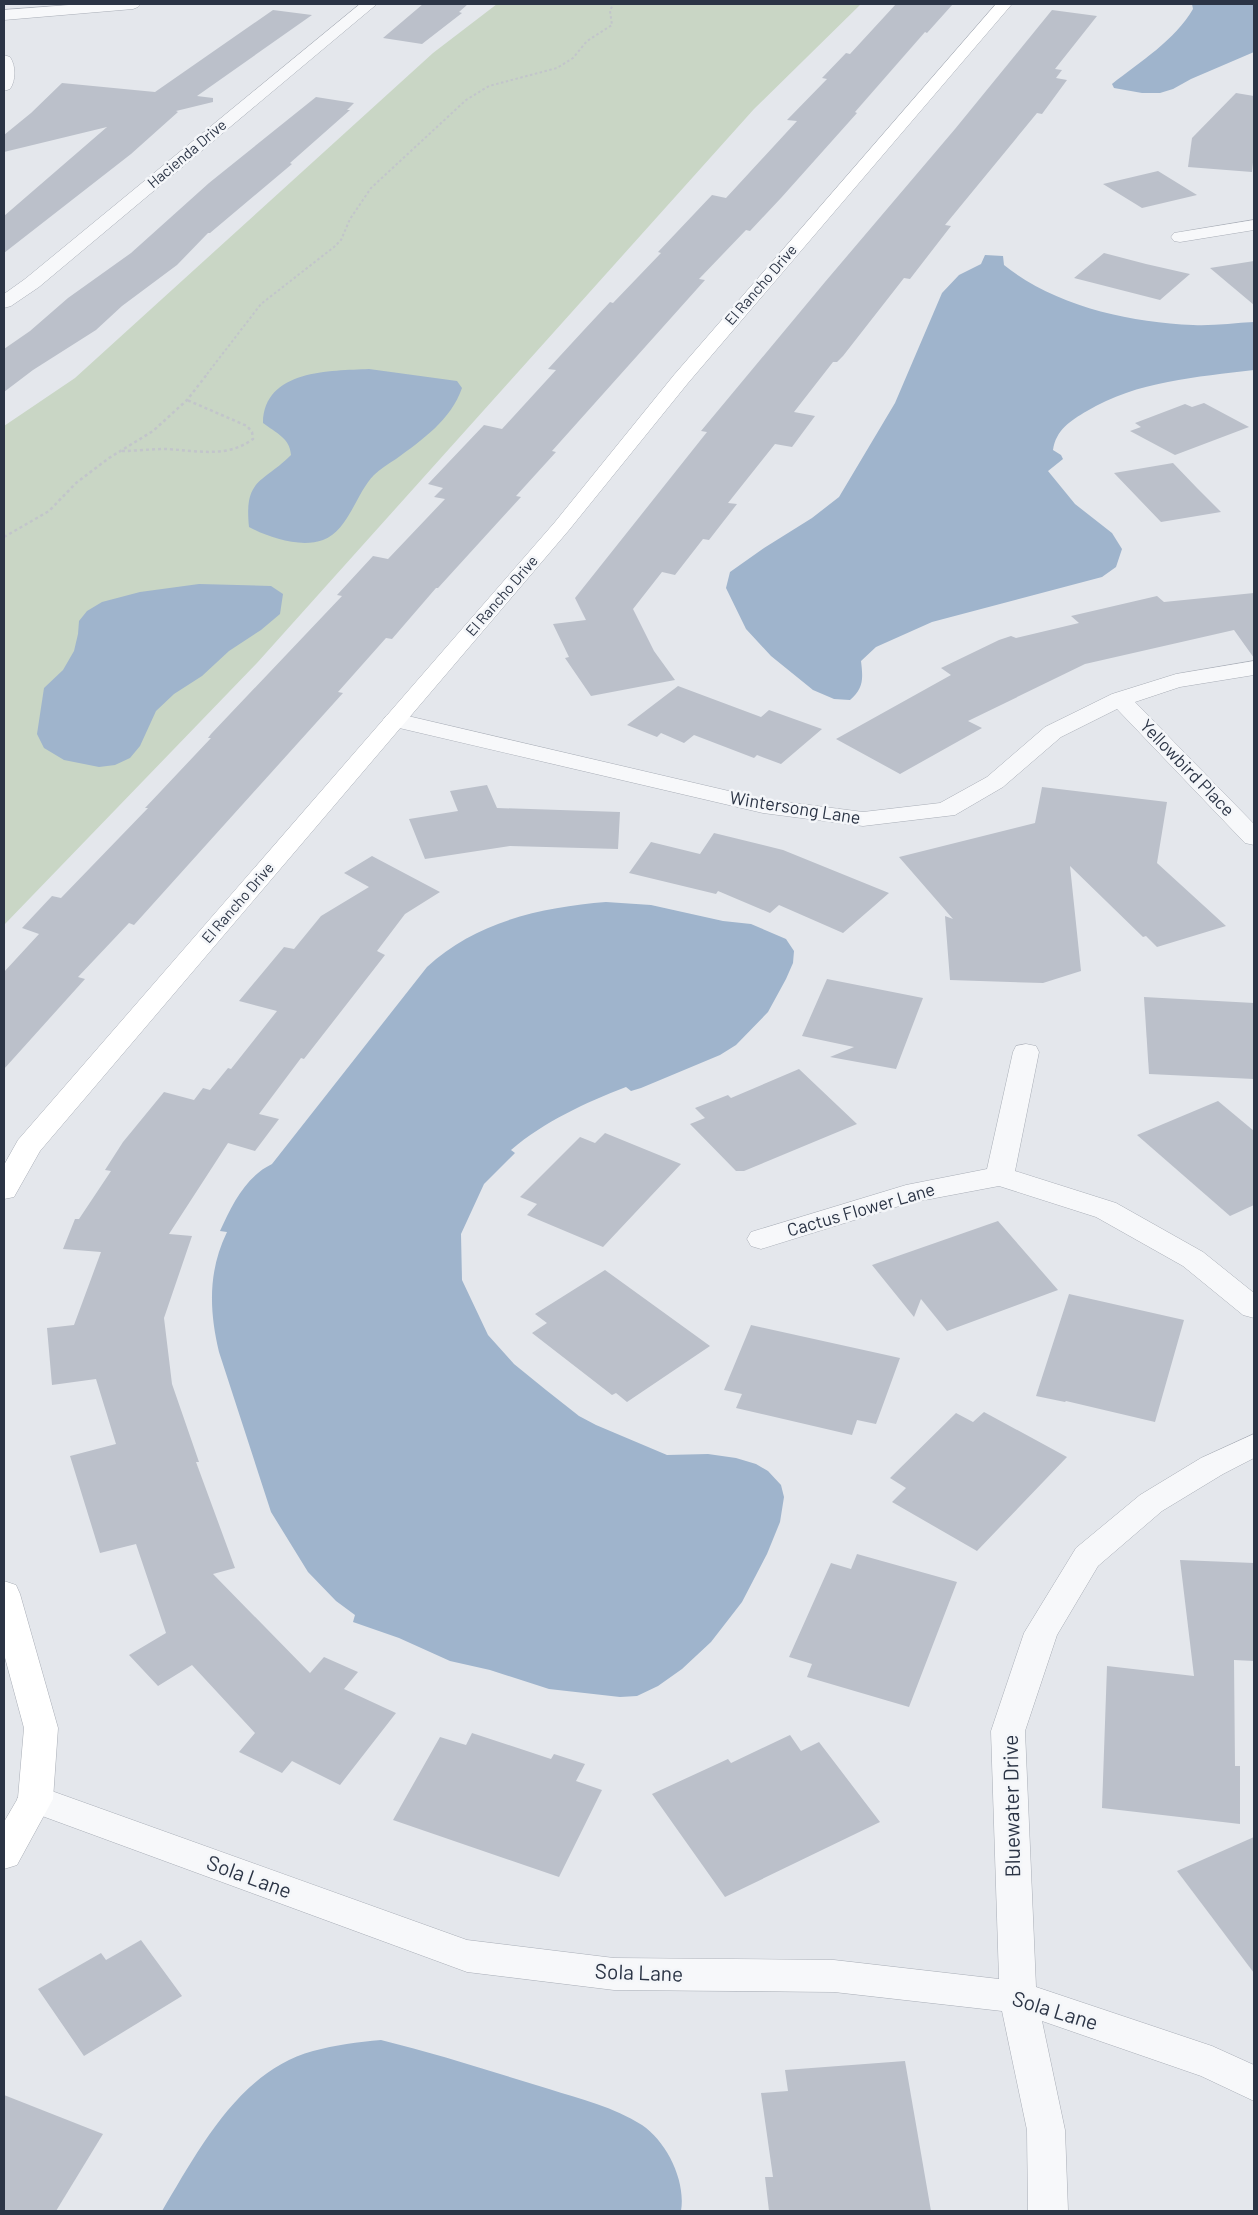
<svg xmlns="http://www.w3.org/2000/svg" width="1258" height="2215" viewBox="0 0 1258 2215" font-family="Barlow,sans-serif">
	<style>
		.green { fill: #c9d6c5 }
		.water { fill: #9fb4cc }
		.building { fill: #bbc0ca }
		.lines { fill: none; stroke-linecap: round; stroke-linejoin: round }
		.street-casing { stroke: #a9aeb7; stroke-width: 1 }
		.secondary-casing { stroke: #a9aeb7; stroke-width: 1 }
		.path-far1 { stroke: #c2c5cb; stroke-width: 2; stroke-dasharray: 2.5 2.5; stroke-linecap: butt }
		.path { stroke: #c2c5cb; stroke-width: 2.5; stroke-dasharray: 3 3; stroke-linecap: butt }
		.street { fill: #f7f8fa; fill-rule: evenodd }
		.secondary { fill: #fff; fill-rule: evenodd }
		.labels { text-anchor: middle; stroke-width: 5; stroke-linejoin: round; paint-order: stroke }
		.far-street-label { font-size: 15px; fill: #2b3445; stroke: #f4f6f9 }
		.street-label { font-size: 18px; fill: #2b3445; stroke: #f4f6f9 }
		.near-street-label { font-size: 21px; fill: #2b3445; stroke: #f4f6f9 }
	</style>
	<rect width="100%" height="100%" fill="#e4e7ec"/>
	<path class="green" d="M 497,4 L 861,4 L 754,109 L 257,663 L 4,925 L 4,426 L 75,378 L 433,53 Z"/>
	<g class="water">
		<path d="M 1192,4 L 1254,4 L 1254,52 L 1191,79 L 1173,89 L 1160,93 L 1142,93 L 1114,88 L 1112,84 C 1140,62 1175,40 1193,9 Z"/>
		<path d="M 985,255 L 1003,256 L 1004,265 C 1055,306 1128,322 1193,325 C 1213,326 1234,323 1254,322 L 1254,370 C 1197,377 1137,381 1087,411 C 1070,421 1056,430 1053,450 L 1061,455 L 1063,459 L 1048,471 L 1075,504 L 1112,533 L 1122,549 L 1116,567 L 1102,577 L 932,622 L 876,647 L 861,661 C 863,678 864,688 850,700 L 834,699 L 813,690 L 771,656 L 746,629 L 726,588 L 730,572 L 764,548 L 812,518 L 839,497 L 895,403 L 942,293 L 959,275 L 981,264 Z"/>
		<path d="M 369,369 L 457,381 L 462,388 C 451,420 422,440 396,459 C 388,464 380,469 374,475 C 356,493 349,530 323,540 C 301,548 269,538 249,527 C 244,478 262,484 291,455 C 290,438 276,433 263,423 C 264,369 331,371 369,369 Z"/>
		<path d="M 199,584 L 271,586 L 283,594 L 280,614 L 261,630 L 229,651 L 202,676 L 174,694 L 156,711 L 140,746 L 130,758 L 115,765 L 99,767 L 64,760 L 44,748 L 37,734 L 44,688 L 63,670 L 74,651 L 78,634 L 79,621 L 87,611 L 102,602 L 140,592 Z"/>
		<path d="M 606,902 L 651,905 L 723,921 L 751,924 L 786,939 L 794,951 L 793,963 L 786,979 L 768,1012 L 736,1045 L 720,1055 L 641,1088 L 631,1091 L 626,1087 C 585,1103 545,1121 511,1150 L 515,1153 L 484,1184 L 461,1234 L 462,1280 L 488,1335 L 514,1364 L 546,1390 L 579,1416 L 596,1425 L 667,1455 L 708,1454 L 736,1458 L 756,1464 L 768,1471 L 781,1485 L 784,1497 L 780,1522 L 767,1554 L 742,1602 L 711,1642 L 682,1669 L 658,1686 L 637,1696 L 620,1697 L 549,1689 L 490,1670 L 450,1661 L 399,1638 L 353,1622 L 355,1615 L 336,1601 L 308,1572 L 271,1512 L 219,1352 C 209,1310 208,1271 227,1232 L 220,1231 C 232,1205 245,1177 272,1164 L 427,967 C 475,922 542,907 606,902 Z"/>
		<path d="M 381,2040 C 438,2054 493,2072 549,2089 C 580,2099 614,2107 642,2125 C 667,2142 686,2181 681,2211 L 162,2211 C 198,2151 239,2071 313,2051 C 335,2045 358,2042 381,2040 Z"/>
	</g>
	<g class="building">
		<path d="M 423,4 L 468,4 L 459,12 L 462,13 L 422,44 L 383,38 Z"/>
		<path d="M 896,4 L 953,4 L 927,33 L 925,32 L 855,112 L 857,113 L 781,198 L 750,231 L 746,230 L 699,279 L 705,280 L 552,451 L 556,452 L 516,496 L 521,497 L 438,588 L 436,588 L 392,639 L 386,638 L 338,692 L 343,693 L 134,925 L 129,923 L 78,977 L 85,979 L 4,1069 L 4,972 L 39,934 L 22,928 L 52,896 L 61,898 L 148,808 L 145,808 L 211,738 L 208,738 L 211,734 L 342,596 L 337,595 L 373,556 L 388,559 L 445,499 L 434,497 L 443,488 L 428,484 L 484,425 L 502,429 L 556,370 L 548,369 L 583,331 L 610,302 L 613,303 L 661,253 L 658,252 L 712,195 L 726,198 L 797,121 L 787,120 L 827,79 L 822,78 L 846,53 L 850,54 Z"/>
		<path d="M 273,10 L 312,15 L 197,96 L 213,98 L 213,102 L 176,111 L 178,112 L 131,154 L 4,253 L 4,216 L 107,127 L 4,152 L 4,135 L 31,113 L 62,83 L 155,92 Z"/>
		<path d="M 1052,10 L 1097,16 L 1055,69 L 1062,70 L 1056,78 L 1067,80 L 1042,114 L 1037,113 L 945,225 L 951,226 L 910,279 L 904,278 L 843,356 L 837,362 L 833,362 L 794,412 L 815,416 L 792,447 L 775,444 L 728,503 L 737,504 L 709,540 L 703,539 L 675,575 L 662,572 L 633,609 L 654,651 L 675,680 L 591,696 L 565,658 L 569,657 L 553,624 L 586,620 L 575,598 L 707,432 L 701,431 L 825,282 L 955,129 Z"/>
		<path d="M 1236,93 L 1254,96 L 1254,153 L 1252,172 L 1188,167 L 1192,138 Z"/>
		<path d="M 316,97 L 354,103 L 347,110 L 350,110 L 290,163 L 292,164 L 210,233 L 208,233 L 177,265 L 122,306 L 96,330 L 33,370 L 4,392 L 4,349 L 30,331 L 68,298 L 131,253 L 209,183 Z"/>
		<path d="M 1158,171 L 1197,195 L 1142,208 L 1103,184 Z"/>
		<path d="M 1104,253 L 1146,264 L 1190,274 L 1160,300 L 1074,278 Z"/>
		<path d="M 1254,261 L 1254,305 L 1210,268 Z"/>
		<path d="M 1204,403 L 1249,427 L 1175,455 L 1130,431 L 1141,427 L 1135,423 L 1185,404 L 1192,407 Z"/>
		<path d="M 1173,463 L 1197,488 L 1221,512 L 1161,522 L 1114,473 Z"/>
		<path d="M 1254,593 L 1254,658 L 1234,630 L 1085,664 L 968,721 L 982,728 L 900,774 L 836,739 L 951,675 L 941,668 L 999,640 L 1011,636 L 1016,638 L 1079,623 L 1071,616 L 1157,596 L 1164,602 Z"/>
		<path d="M 678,686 L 761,717 L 769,710 L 822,729 L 781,764 L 757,755 L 754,758 L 694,735 L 684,743 L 661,733 L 657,737 L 627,725 Z"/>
		<path d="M 487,785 L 497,808 L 620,812 L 618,849 L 510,846 L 425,859 L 409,819 L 458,811 L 450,791 Z"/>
		<path d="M 1042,787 L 1167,802 L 1157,863 L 1226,926 L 1157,947 L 1146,936 L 1143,937 L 1070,866 L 1081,971 L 1043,983 L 950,980 L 945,916 L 953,919 L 899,857 L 1035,823 Z"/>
		<path d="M 714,833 L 783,850 L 889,893 L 843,933 L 779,905 L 770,913 L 718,891 L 716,894 L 629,873 L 651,842 L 700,854 Z"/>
		<path d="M 372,856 L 440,892 L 405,914 L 377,951 L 385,955 L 304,1059 L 301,1058 L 259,1114 L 279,1119 L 255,1151 L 228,1143 L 169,1234 L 192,1236 L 164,1318 L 172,1384 L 199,1462 L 196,1462 L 235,1568 L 213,1574 L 310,1673 L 324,1657 L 358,1672 L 344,1689 L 396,1713 L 340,1785 L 292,1761 L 282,1773 L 239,1752 L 255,1733 L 192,1665 L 158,1686 L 129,1655 L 166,1633 L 136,1544 L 100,1553 L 70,1456 L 116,1444 L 96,1379 L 52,1385 L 47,1328 L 74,1325 L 101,1252 L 63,1249 L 75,1219 L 79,1219 L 111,1171 L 105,1170 L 123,1142 L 164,1092 L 194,1100 L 203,1088 L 210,1090 L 228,1068 L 231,1069 L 277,1011 L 239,1001 L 284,947 L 294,949 L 321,916 L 369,887 L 344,873 Z"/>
		<path d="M 827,979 L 923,998 L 896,1069 L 830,1057 L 854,1047 L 802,1036 Z"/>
		<path d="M 1144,997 L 1254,1003 L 1254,1079 L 1149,1074 Z"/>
		<path d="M 799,1069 L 857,1124 L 744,1171 L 736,1171 L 690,1124 L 705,1118 L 695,1108 L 728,1095 L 731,1098 Z"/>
		<path d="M 1218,1101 L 1254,1131 L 1254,1205 L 1230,1216 L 1137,1135 Z"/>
		<path d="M 605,1133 L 681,1164 L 603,1247 L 527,1215 L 537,1204 L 520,1197 L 580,1137 L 595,1143 Z"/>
		<path d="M 998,1221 L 1058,1290 L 947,1331 L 921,1299 L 914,1317 L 872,1265 Z"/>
		<path d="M 605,1270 L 710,1346 L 627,1402 L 616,1393 L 612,1395 L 532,1333 L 547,1323 L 535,1314 Z"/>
		<path d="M 1069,1294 L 1184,1320 L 1155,1422 L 1066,1401 L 1065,1402 L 1036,1396 Z"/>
		<path d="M 751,1325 L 900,1358 L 876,1424 L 857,1420 L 852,1435 L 736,1408 L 742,1394 L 724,1390 Z"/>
		<path d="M 984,1412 L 1067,1457 L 977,1551 L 892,1502 L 906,1488 L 890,1478 L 956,1413 L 973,1422 Z"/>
		<path d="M 857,1554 L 957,1582 L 909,1707 L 807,1677 L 812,1664 L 789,1657 L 831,1563 L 851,1569 Z"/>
		<path d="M 1180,1560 L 1254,1563 L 1254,1661 L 1234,1660 L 1235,1766 L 1240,1766 L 1240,1824 L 1102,1808 L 1107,1666 L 1194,1676 Z"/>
		<path d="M 472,1733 L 551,1759 L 554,1754 L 585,1764 L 576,1781 L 602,1790 L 559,1877 L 393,1820 L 440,1737 L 466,1745 Z"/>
		<path d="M 790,1735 L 801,1751 L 819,1742 L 880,1822 L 725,1897 L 652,1794 L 728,1759 L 731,1763 Z"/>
		<path d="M 1254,1837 L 1254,1973 L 1177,1871 Z"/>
		<path d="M 141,1940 L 182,1996 L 84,2056 L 38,1989 L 101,1953 L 106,1960 Z"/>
		<path d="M 905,2061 L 931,2211 L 769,2211 L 765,2177 L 773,2177 L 761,2093 L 788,2091 L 785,2070 Z"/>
		<path d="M 4,2095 L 103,2134 L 56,2211 L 4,2211 Z"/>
	</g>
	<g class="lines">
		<defs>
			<g id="street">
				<path d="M 82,4 L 141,4 L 138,7 L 133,9 L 4,20 L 4,10 Z"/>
				<path d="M 360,4 L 377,4 L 39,287 L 11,306 L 4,308 L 4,294 L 25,279 Z"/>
				<path d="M 4,55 L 10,57 C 16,66 16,80 10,89 L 4,91 Z"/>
				<path d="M 1254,220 L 1254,230 L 1180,242 L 1174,241 L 1171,237 L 1174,233 L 1180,232 Z"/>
				<path d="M 1254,661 L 1254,675 L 1180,687 L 1135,702 L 1254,824 L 1254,845 L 1245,843 L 1117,709 L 1061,737 L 1003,787 L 955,815 L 863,826 L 763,813 L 395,727 L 387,725 L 383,720 L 387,715 L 395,713 L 763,799 L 863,812 L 940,803 L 987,777 L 1045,727 L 1112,694 L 1176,674 Z"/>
				<path d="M 1026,1044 L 1036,1046 L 1039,1052 L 1015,1171 L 1116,1203 L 1203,1252 L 1254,1293 L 1254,1318 L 1243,1315 L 1183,1266 L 1096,1217 L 999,1186 L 909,1203 L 761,1249 L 751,1246 L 747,1239 L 751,1232 L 906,1185 L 987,1169 L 1013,1052 L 1016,1046 Z"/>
				<path d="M 1254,1434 L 1254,1458 L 1223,1474 L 1162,1511 L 1098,1566 L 1057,1635 L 1025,1731 L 1036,1987 L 1212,2046 L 1254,2065 L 1254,2101 L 1201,2076 L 1042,2021 L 1065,2130 L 1068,2211 L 1028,2211 L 1027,2130 L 1002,2011 L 834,1992 L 614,1990 L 467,1972 L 23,1809 L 17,1799 L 23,1789 L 35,1785 L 467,1940 L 614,1958 L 834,1960 L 999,1979 L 991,1731 L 1024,1633 L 1076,1548 L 1140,1495 L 1201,1458 Z"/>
			</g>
			<g id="secondary">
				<path d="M 996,4 L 1012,4 L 688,383 L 569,530 L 40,1151 L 14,1197 L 4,1199 L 4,1165 L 18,1140 L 555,522 L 674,375 Z"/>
				<path d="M 4,1581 L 16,1585 L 20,1594 L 58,1728 L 53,1799 L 17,1865 L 4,1869 L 4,1822 L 18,1798 L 24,1728 L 4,1654 Z"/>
			</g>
		</defs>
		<use href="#street" class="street-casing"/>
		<use href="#secondary" class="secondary-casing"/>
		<path class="path-far1" d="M 207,374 L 261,304 L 334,247 L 341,240 L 350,219 L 371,188 L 466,100 L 489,86 L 557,68 L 573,58 L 587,41 L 612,25 L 610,11 L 613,4"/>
		<g class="path">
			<path d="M 122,451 C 136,451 151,449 165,449 C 196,450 226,459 253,439 L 252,432 L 247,426 L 187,400"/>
			<path d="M 4,537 L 49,511 L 76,483 L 109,458 L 153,431 L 187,400 L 208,373"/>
		</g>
		<use href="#street" class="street"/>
		<use href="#secondary" class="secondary"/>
	</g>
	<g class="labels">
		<g class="far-street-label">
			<text transform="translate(187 154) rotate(-40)" y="5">Hacienda Drive</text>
			<text transform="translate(761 285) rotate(-49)" y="5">El Rancho Drive</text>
			<text transform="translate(502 596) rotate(-49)" y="5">El Rancho Drive</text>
			<text transform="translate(238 903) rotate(-49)" y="5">El Rancho Drive</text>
		</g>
		<g class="street-label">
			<text transform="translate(1187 768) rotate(46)" y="6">Yellowbird Place</text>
			<text transform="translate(795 808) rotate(9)" y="6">Wintersong Lane</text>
			<text transform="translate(861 1210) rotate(-16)" y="6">Cactus Flower Lane</text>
		</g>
		<g class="near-street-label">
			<text transform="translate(1012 1806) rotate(-91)" y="7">Bluewater Drive</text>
			<text transform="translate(249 1877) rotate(20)" y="7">Sola Lane</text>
			<text transform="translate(639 1973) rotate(2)" y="7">Sola Lane</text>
			<text transform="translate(1055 2011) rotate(17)" y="7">Sola Lane</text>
		</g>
	</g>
	<rect width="1258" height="2215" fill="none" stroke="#2b3445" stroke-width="10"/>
</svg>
